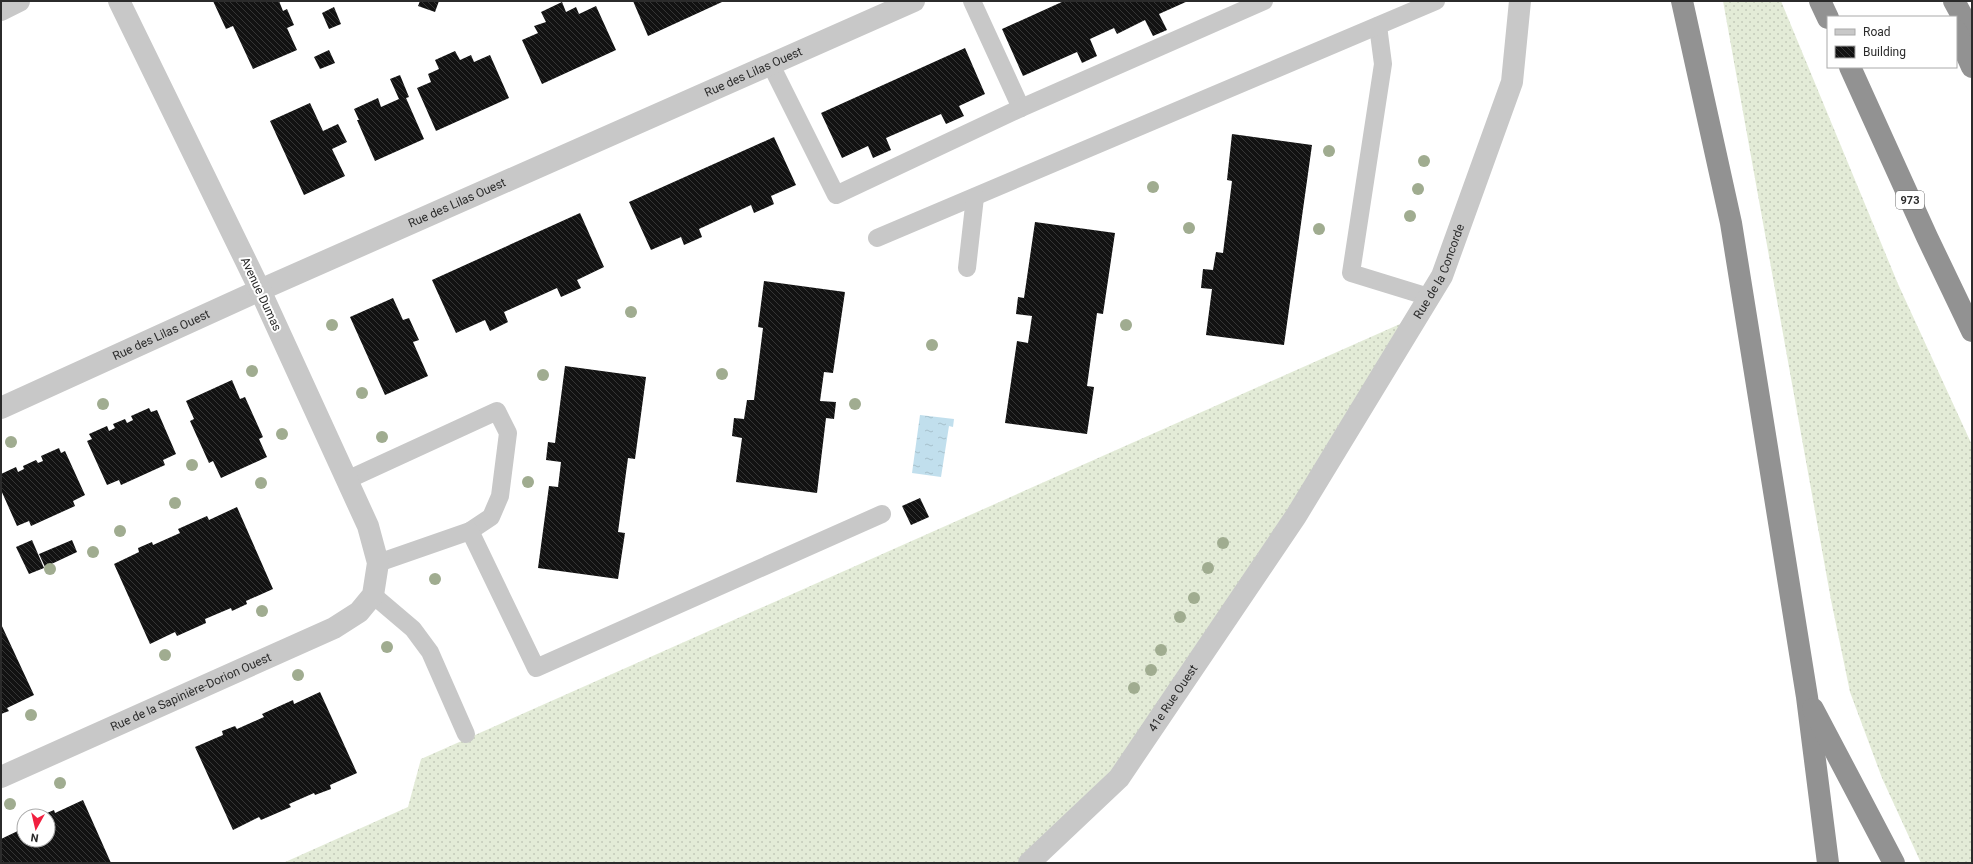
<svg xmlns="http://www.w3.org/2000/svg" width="1973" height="864" viewBox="0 0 1973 864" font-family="Roboto,sans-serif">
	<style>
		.grass { fill: url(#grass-dots) }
		.water { fill: url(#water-ripples) }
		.building { fill: url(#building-back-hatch) }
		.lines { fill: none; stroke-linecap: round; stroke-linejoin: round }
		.service { stroke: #c8c8c8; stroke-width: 18 }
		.minor { stroke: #c8c8c8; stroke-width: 22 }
		.motorway { stroke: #929292; stroke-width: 22 }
		.tree { fill: #a0ac90 }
		.labels { text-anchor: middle; stroke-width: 4; stroke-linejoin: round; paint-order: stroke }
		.shield { fill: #fff; stroke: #6b6b6b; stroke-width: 1 }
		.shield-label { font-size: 11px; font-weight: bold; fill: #2b2b2b }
		.street-label { font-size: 12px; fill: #2b2b2b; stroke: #fff }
	</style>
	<defs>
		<pattern id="grass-dots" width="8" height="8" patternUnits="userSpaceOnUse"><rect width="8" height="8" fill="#e3ebd7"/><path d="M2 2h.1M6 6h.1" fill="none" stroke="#c3cab9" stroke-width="1.8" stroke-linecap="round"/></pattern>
		<pattern id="water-ripples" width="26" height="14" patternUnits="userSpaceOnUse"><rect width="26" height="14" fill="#c1dfed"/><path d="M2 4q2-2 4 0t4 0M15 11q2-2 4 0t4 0" fill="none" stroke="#a6c0cb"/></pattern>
		<pattern id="building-back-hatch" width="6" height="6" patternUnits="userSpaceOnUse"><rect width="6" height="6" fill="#121212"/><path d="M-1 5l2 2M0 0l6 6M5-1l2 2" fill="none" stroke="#353535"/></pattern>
	</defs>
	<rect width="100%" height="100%" fill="#fff"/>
	<g class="grass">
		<path d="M 1723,1 L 1781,1 L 1898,284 L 1972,445 L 1972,863 L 1921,863 L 1882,778 L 1850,692 L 1831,600 Z"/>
		<path d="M 1418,316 L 1120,778 L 1029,863 L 283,863 L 408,807 L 421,759 Z"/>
	</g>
	<path class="water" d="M 920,415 L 954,419 L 953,427 L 949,426 L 941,477 L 912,473 Z"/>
	<g class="building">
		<path d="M 213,1 L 279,1 L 283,11 L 287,9 L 294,25 L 287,28 L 297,50 L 253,69 L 233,26 L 226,29 Z"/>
		<path d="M 420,1 L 439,1 L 435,12 L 418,6 Z"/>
		<path d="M 633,1 L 722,1 L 722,2 L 648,36 Z"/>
		<path d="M 1064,1 L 1188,1 L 1159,14 L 1167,30 L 1153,36 L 1145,20 L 1117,34 L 1114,28 L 1090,39 L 1097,56 L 1082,63 L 1077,52 L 1023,76 L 1002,29 Z"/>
		<path d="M 562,2 L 566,12 L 576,7 L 579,14 L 596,6 L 616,50 L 542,84 L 522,40 L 538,33 L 534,26 L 546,22 L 541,12 Z"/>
		<path d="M 334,7 L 341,24 L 329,29 L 322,13 Z"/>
		<path d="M 965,48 L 985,94 L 959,106 L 964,116 L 946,124 L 941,114 L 886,138 L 891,150 L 873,158 L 868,146 L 842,158 L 821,113 Z"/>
		<path d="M 329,50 L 335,63 L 320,69 L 314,57 Z"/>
		<path d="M 455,51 L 460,60 L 471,55 L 474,62 L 490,55 L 509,98 L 436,131 L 417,88 L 431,82 L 428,74 L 439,69 L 435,60 Z"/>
		<path d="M 400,75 L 409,97 L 406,98 L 424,139 L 375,161 L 357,120 L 359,120 L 354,109 L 378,98 L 381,107 L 399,99 L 390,79 Z"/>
		<path d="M 310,103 L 323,131 L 338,124 L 347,142 L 332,149 L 345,176 L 304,195 L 270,121 Z"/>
		<path d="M 1232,134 L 1312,145 L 1284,345 L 1206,335 L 1212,289 L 1201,288 L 1203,269 L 1213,270 L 1216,252 L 1223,253 L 1232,181 L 1227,180 Z"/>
		<path d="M 774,137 L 796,185 L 771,196 L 774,204 L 754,213 L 751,205 L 699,229 L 702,237 L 684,245 L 681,237 L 651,250 L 629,202 Z"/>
		<path d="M 580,213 L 604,267 L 577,280 L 581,288 L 561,297 L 557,288 L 504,312 L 508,322 L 490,331 L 485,320 L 456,333 L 432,280 Z"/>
		<path d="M 1035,222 L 1115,233 L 1103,314 L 1097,313 L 1087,386 L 1094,387 L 1087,434 L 1005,423 L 1017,341 L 1028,343 L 1032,316 L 1016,314 L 1018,297 L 1024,298 Z"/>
		<path d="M 764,281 L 845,292 L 833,373 L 824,372 L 820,401 L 836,402 L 834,419 L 826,418 L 817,493 L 736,482 L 742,438 L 732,436 L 734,418 L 744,419 L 747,400 L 754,400 L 763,328 L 758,327 Z"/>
		<path d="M 393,298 L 403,320 L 409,318 L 419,340 L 413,342 L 428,376 L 385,395 L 350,317 Z"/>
		<path d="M 565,366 L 646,377 L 635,459 L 628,458 L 618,532 L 625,533 L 618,579 L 538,568 L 549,486 L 558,487 L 561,462 L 546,460 L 548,442 L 555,443 Z"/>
		<path d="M 232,380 L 240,399 L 245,397 L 263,437 L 259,439 L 267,457 L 221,478 L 213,461 L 209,463 L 190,421 L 194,419 L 186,401 Z"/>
		<path d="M 149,408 L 151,412 L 157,410 L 176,454 L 163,460 L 165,465 L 121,485 L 119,480 L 107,485 L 87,441 L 92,439 L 89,434 L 107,426 L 109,431 L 115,428 L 113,424 L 125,419 L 127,423 L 133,420 L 131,416 Z"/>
		<path d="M 59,448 L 61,453 L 65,451 L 85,495 L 73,501 L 75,506 L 31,526 L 29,521 L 17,526 L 1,490 L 1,474 L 16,467 L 18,472 L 24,469 L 23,466 L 36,460 L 38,463 L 43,461 L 41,456 Z"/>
		<path d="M 920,498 L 929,517 L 911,525 L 902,506 Z"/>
		<path d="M 237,507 L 273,589 L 246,601 L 247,604 L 232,611 L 231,608 L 205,619 L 206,623 L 177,636 L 175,632 L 150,644 L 114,564 L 139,552 L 138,548 L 152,542 L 153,545 L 180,533 L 178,529 L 207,516 L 209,520 Z"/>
		<path d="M 32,540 L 44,568 L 29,574 L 16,547 Z"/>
		<path d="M 72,540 L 77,552 L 45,567 L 39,554 Z"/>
		<path d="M 1,624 L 34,695 L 7,708 L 9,711 L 1,714 Z"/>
		<path d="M 320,692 L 357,773 L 330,785 L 331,789 L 315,795 L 314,793 L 289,804 L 291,807 L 261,820 L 259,817 L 233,830 L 195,747 L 223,735 L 222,731 L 235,726 L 237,729 L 264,717 L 262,714 L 293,700 L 294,704 Z"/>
		<path d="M 83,800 L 111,863 L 1,863 L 1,839 L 24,828 L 24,840 L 48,840 L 48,816 L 40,816 L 54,810 L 55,813 Z"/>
	</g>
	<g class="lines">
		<g class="service">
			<path d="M 972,1 L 1021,108"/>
			<path d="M 1378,26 L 1383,64 L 1351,273 L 1429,297"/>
			<path d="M 771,65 L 836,195 L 1021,108 L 1264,1"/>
			<path d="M 877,238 L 1436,1"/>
			<path d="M 967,268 L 975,197"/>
			<path d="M 347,480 L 497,411 L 508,433 L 500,496 L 491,517 L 470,531"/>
			<path d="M 378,563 L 470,531 L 536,668 L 882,514"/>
			<path d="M 373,595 L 413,629 L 430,652 L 466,734"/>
		</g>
		<g class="minor">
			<path d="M 1,10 L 19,1"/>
			<path id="s1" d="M 1,408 L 260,290 L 914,1"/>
			<path id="s2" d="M 1,777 L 334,628 L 359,612 L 373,595 L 378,563 L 368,526 L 260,290 L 119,1"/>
			<path id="s3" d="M 1029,863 L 1119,778 L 1296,516 L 1442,276 L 1512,82 L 1520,1"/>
		</g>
		<g class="motorway">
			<path d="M 1682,1 L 1731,223 L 1807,697 L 1828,863"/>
			<path d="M 1820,1 L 1828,18"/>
			<path d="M 1954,1 L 1972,34"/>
			<path d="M 1956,31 L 1972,67"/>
			<path d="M 1850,67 L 1927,237 L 1972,331"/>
			<path d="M 1813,709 L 1894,863"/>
		</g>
	</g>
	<g class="tree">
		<circle cx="1329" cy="151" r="6"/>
		<circle cx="1424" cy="161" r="6"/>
		<circle cx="1153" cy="187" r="6"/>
		<circle cx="1418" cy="189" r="6"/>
		<circle cx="1410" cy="216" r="6"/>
		<circle cx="1189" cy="228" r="6"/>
		<circle cx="1319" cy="229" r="6"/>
		<circle cx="631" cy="312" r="6"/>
		<circle cx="332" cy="325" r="6"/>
		<circle cx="1126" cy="325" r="6"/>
		<circle cx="932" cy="345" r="6"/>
		<circle cx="252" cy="371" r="6"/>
		<circle cx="722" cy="374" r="6"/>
		<circle cx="543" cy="375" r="6"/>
		<circle cx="362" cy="393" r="6"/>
		<circle cx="103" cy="404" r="6"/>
		<circle cx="855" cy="404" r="6"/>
		<circle cx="282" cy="434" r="6"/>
		<circle cx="382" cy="437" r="6"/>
		<circle cx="11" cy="442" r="6"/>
		<circle cx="192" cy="465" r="6"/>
		<circle cx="528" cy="482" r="6"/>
		<circle cx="261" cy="483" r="6"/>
		<circle cx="175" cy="503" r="6"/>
		<circle cx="120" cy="531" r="6"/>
		<circle cx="1223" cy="543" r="6"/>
		<circle cx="93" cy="552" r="6"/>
		<circle cx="1208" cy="568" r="6"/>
		<circle cx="50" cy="569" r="6"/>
		<circle cx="435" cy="579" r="6"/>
		<circle cx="1194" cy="598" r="6"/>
		<circle cx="262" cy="611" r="6"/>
		<circle cx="1180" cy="617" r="6"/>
		<circle cx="387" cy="647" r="6"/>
		<circle cx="1161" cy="650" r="6"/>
		<circle cx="165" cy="655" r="6"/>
		<circle cx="1151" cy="670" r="6"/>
		<circle cx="298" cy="675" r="6"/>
		<circle cx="1134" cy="688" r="6"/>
		<circle cx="31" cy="715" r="6"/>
		<circle cx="60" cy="783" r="6"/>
		<circle cx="10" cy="804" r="6"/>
	</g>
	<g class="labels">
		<rect class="shield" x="1896" y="191" width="28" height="18" rx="3"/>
		<g class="shield-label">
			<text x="1910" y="204">973</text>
		</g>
		<g class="street-label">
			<text dy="4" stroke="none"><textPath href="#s1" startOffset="824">Rue des Lilas Ouest</textPath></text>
			<text dy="4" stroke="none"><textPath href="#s1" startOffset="500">Rue des Lilas Ouest</textPath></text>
			<text dy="4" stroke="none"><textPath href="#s3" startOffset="724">Rue de la Concorde</textPath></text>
			<text transform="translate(261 294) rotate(65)" y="4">Avenue Dumas</text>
			<text dy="4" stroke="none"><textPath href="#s1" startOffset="176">Rue des Lilas Ouest</textPath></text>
			<text dy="4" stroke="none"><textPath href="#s2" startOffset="208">Rue de la Sapinière-Dorion Ouest</textPath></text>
			<text dy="4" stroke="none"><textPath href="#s3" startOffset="220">41e Rue Ouest</textPath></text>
		</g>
	</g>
	<rect width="1973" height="864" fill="none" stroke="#2b2b2b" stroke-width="4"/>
	<rect x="1827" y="16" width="130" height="52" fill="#ffffff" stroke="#aaaaaa"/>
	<rect x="1835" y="29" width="20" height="6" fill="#c8c8c8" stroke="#aaaaaa"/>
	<text x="1863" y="36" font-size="12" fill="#2b2b2b">Road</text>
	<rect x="1835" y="46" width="20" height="12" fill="url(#building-back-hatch)" stroke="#aaaaaa"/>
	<text x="1863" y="56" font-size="12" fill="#2b2b2b">Building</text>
	<g transform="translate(36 828) rotate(188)"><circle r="19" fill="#ffffff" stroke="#aaaaaa"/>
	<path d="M0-3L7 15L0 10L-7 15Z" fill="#f11f3f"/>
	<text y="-6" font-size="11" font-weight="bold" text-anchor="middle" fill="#2b2b2b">N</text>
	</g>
</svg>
